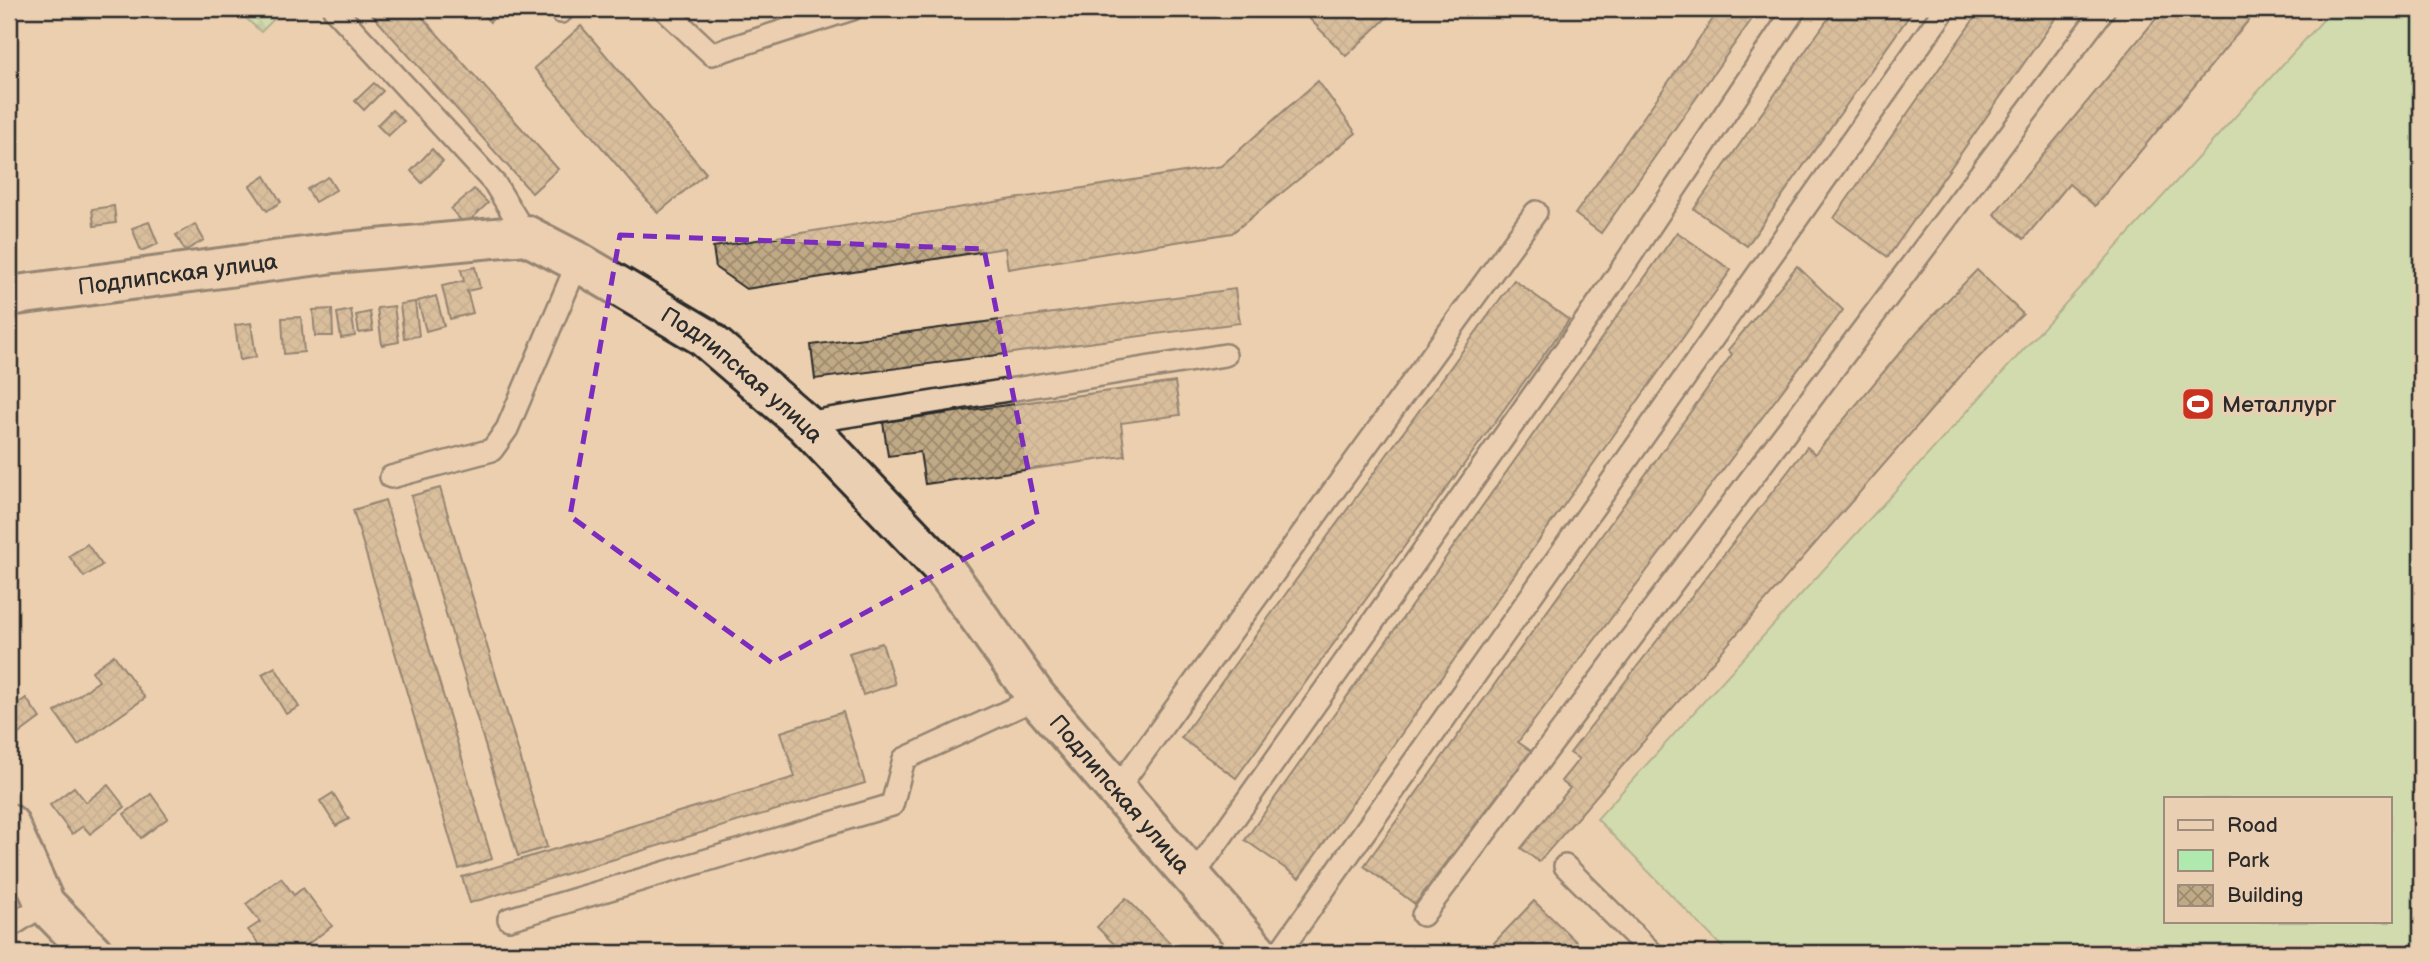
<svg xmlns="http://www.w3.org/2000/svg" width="2430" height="962" viewBox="0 0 2430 962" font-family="'Balsamiq Sans',sans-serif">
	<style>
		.green { fill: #b0e9ad; stroke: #6e8a6c; stroke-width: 2; fill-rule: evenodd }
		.forest { fill: url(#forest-firs); stroke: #6e8a6c; stroke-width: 2 }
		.building { fill: url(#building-cross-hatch); stroke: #2b2b2b; stroke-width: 2 }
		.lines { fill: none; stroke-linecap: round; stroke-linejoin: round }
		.lane-casing { stroke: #2b2b2b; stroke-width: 26 }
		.street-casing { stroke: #2b2b2b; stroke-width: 44 }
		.lane { stroke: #ebcfb2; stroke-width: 21 }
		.street { stroke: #ebcfb2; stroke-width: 38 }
		.marked { fill: none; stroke: #7b2cbf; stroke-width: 5; stroke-dasharray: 14 9; stroke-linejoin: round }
		.labels { text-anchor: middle; stroke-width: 7; stroke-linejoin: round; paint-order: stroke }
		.street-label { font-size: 23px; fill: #2b2b2b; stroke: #ebcfb2 }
		.poi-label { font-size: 23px; fill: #2b2b2b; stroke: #ebcfb2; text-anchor: start }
	</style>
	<defs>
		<pattern id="forest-firs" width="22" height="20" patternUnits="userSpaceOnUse" patternTransform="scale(1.75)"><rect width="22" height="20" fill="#b0e9ad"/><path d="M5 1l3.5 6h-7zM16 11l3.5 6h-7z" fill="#98c895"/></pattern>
		<pattern id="building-cross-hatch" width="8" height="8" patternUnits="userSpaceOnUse" patternTransform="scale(1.75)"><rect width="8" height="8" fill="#c0a985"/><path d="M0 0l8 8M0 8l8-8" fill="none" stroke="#9c8a6d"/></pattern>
	</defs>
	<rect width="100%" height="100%" fill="#eccfaf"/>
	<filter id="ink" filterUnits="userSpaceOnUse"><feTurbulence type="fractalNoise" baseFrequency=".0143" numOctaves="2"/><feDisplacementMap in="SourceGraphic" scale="14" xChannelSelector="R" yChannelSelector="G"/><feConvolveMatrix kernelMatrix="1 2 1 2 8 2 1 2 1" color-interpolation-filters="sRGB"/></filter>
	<g filter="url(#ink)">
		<path class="green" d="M 2333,9 L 2421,9 L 2421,953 L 1728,953 L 1597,819 ZM 2166,799 L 2390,799 L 2390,922 L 2166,922 Z"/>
		<path class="forest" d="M 236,9 L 271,9 L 277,16 L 261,32 Z"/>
		<g class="building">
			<path d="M 367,9 L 415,9 L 558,169 L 532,193 Z"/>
			<path d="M 477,9 L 503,9 L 490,22 Z"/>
			<path d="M 1300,9 L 1396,9 L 1346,56 Z"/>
			<path d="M 1720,9 L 1759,9 L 1601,233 L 1575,214 Z"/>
			<path d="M 1835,9 L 1914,9 L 1747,246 L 1694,209 Z"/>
			<path d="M 1981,9 L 2062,9 L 1888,257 L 1834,218 Z"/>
			<path d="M 2164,9 L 2258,9 L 2095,206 L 2069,184 L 2024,239 L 1994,214 Z"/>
			<path d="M 581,26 L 706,173 L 658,213 L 534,68 Z"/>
			<path d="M 1318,81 L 1356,133 L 1232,233 L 1008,269 L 1005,248 L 746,289 L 716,268 L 713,247 L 1221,166 Z"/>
			<path d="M 374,83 L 383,91 L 364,110 L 355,101 Z"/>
			<path d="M 392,110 L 404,121 L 388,136 L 377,125 Z"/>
			<path d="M 432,149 L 443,161 L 422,183 L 411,171 Z"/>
			<path d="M 265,176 L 281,202 L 267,211 L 250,186 Z"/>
			<path d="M 328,177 L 336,190 L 315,202 L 307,189 Z"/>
			<path d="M 474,189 L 488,203 L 465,225 L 451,209 Z"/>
			<path d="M 114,206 L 116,223 L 94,226 L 92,209 Z"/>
			<path d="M 149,222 L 158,244 L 141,251 L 132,228 Z"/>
			<path d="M 195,224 L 204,240 L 185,251 L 176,235 Z"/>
			<path d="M 1677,232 L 1731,270 L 1299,878 L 1245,840 Z"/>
			<path d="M 1797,266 L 1843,310 L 1518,742 L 1531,751 L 1415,904 L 1364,866 L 1732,354 L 1728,350 Z"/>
			<path d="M 475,267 L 480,288 L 467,291 L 473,313 L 450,319 L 442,286 L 464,281 L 461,270 Z"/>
			<path d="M 1977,270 L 2023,314 L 1964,372 L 1539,862 L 1521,848 L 1570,788 L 1561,781 L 1579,759 L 1570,753 L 1807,447 L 1815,454 L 1917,332 Z"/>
			<path d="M 1514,280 L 1569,320 L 1236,778 L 1181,738 Z"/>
			<path d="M 1235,289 L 1240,323 L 815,379 L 811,345 Z"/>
			<path d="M 436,296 L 444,326 L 426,331 L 418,301 Z"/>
			<path d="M 415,302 L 419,336 L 404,338 L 400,304 Z"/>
			<path d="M 394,306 L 399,342 L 382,345 L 377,308 Z"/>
			<path d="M 332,309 L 333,336 L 315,336 L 313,310 Z"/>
			<path d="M 351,310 L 355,336 L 341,338 L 337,313 Z"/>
			<path d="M 370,312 L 373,331 L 359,333 L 356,315 Z"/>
			<path d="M 301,317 L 304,352 L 284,354 L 282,318 Z"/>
			<path d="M 251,323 L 256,357 L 240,360 L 235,325 Z"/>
			<path d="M 1175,382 L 1180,415 L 1121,423 L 1125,456 L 925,484 L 920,452 L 888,456 L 883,422 Z"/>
			<path d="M 440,488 L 547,847 L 518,856 L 411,496 Z"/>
			<path d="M 385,500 L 492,859 L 459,869 L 353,510 Z"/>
			<path d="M 87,544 L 102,565 L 84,577 L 69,556 Z"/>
			<path d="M 882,643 L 895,684 L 863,695 L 849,653 Z"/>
			<path d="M 114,655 L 145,698 L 78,745 L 55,712 L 99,681 L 92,671 Z"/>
			<path d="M 275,667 L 299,707 L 286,714 L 262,674 Z"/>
			<path d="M 26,698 L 40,718 L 17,735 L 9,724 L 9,710 Z"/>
			<path d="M 843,712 L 865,783 L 470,903 L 462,877 L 795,777 L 781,732 Z"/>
			<path d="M 108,785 L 125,807 L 90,834 L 83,826 L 72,834 L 50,805 L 74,787 L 86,802 Z"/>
			<path d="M 333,793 L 349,819 L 336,826 L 320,801 Z"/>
			<path d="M 151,794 L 168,818 L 141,838 L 124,814 Z"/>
			<path d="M 281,878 L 294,895 L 303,888 L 332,926 L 296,953 L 266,953 L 248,930 L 260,922 L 246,904 Z"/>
			<path d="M 1126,898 L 1180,953 L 1123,953 L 1097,927 Z"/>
			<path d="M 1534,901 L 1588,953 L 1496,953 L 1490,947 Z"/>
		</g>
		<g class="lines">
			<defs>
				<g id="lane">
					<path d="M 334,9 L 495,184 L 526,235"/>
					<path d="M 664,9 L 712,54 L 852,9"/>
					<path d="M 561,12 L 564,9"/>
					<path d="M 804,423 L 1225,355"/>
					<path d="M 391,477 L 492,450 L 507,429 L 578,262"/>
					<path d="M 1117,789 L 1536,212"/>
					<path d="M 1565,866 L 1652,953"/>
					<path d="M 1192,878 L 1609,288 L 1795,9"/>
					<path d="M 1423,915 L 2104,9"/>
					<path d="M 509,919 L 892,805 L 904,759 L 1037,698"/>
					<path d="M 9,927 L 45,904"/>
					<path d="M 1279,953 L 1945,9"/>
				</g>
				<g id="street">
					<path id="s1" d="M 9,296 L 334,253 L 526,235 L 578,262 L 703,336 L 804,423 L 948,574 L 1037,698 L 1258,953"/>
					<path d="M 9,824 L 45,904 L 93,953"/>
				</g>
			</defs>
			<use href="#lane" class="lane-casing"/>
			<use href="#street" class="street-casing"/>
			<use href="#lane" class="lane"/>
			<use href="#street" class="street"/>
		</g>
	</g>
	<path d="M0 0H2430V962H0ZM 620,235 L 984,249 L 1038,519 L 772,663 L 570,516 Z" fill="#eccfaf" fill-opacity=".55" fill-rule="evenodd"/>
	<path class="marked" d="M 620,235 L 984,249 L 1038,519 L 772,663 L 570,516 Z"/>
	<defs>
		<symbol id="stadium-square" viewBox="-11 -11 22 22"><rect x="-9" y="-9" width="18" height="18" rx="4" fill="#c8321e" stroke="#ebcfb2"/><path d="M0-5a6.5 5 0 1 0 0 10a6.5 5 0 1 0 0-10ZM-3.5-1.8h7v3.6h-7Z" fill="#fff"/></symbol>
	</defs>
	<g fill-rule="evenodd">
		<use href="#stadium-square" x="2179" y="385" width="38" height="38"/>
	</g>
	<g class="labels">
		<g class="street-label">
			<text dy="8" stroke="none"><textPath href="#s1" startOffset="170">Подлипская улица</textPath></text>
			<text dy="8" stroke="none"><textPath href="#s1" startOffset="779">Подлипская улица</textPath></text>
			<text dy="8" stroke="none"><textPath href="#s1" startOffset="1346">Подлипская улица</textPath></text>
		</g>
		<g class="poi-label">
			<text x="2222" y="412">Металлург</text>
		</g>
	</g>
	<rect width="2430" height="962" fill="none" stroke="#ebcfb2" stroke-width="35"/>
	<rect x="18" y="18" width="2395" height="927" fill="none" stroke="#2b2b2b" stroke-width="2.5" filter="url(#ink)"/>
	<rect x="2164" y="797" width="228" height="126" fill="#ebcfb2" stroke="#9e8d7c" stroke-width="2"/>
	<rect x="2178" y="820" width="35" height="10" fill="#ebcfb2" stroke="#9e8d7c" stroke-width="2"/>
	<text x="2227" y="832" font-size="21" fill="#2b2b2b">Road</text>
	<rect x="2178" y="850" width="35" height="21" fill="#b0e9ad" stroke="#9e8d7c" stroke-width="2"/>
	<text x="2227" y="867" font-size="21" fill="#2b2b2b">Park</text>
	<rect x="2178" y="885" width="35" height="21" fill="url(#building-cross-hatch)" stroke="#9e8d7c" stroke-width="2"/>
	<text x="2227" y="902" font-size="21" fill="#2b2b2b">Building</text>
</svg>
